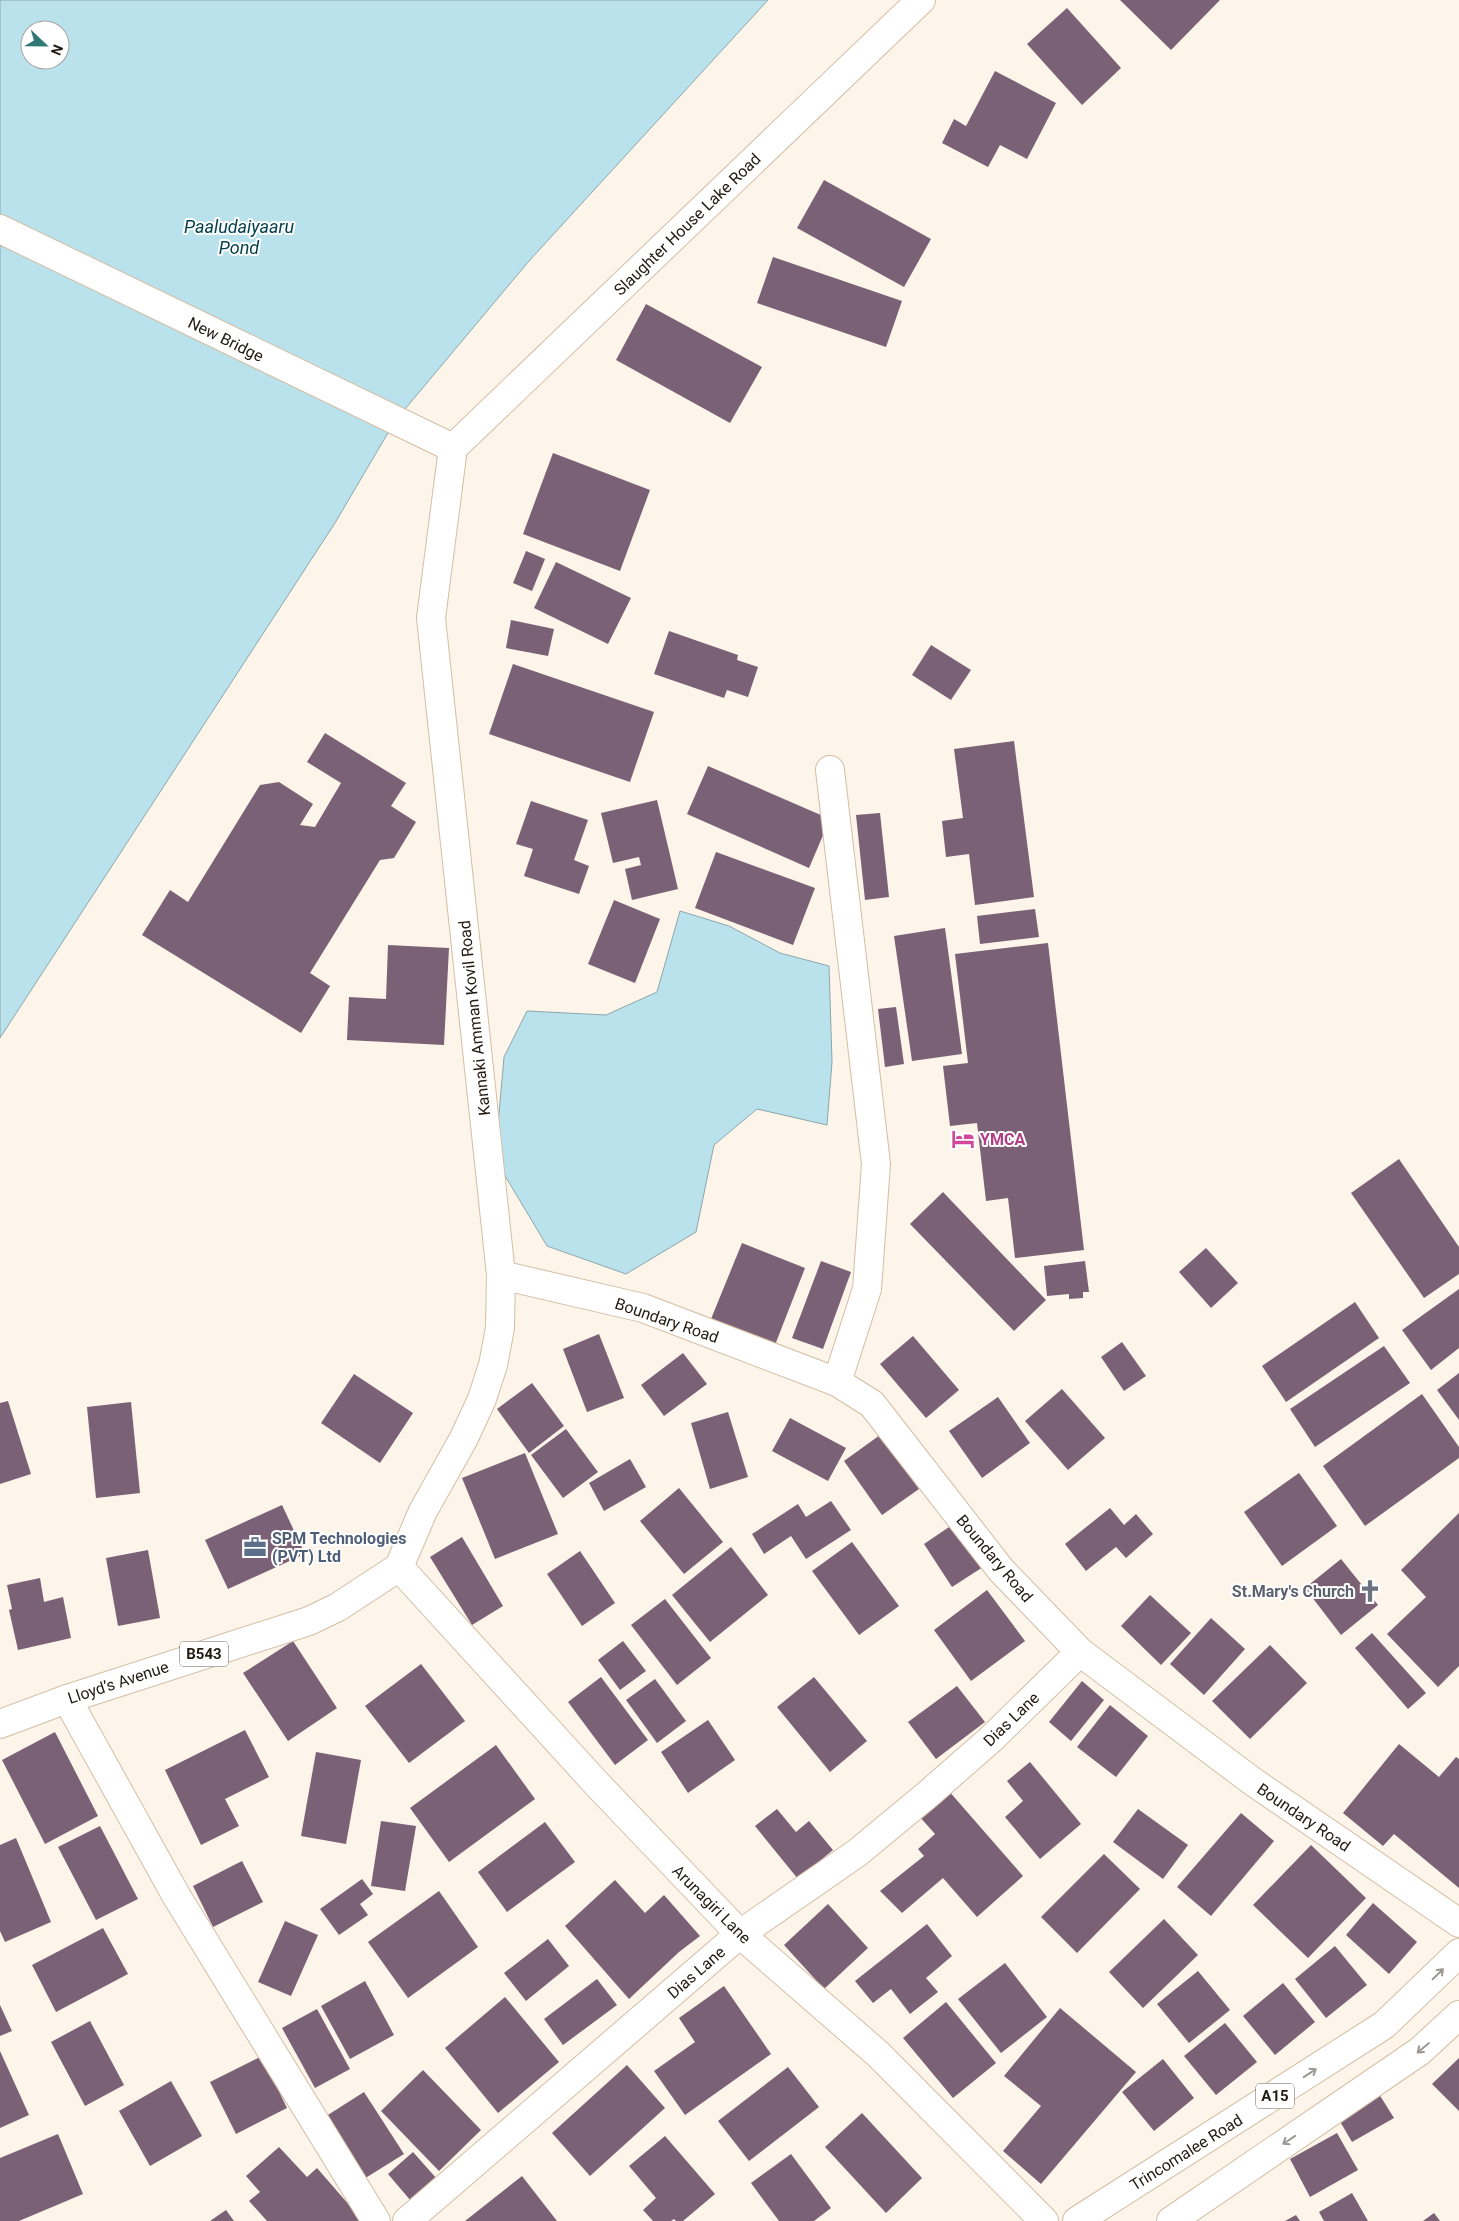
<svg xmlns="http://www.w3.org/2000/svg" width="1459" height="2221" viewBox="0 0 1459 2221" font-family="Roboto,sans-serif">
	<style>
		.water { fill: #bae2ec; stroke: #8ca6ab; fill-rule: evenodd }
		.building { fill: #7b6175 }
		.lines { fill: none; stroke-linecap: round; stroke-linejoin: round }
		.minor-casing { stroke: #d3bea5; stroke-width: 30 }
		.major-casing { stroke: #d3bea5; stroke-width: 30 }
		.highway-casing { stroke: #d3bea5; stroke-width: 30 }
		.minor { stroke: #fff; stroke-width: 28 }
		.major { stroke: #fff; stroke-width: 28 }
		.highway { stroke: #fff; stroke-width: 28 }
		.oneway { stroke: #9c9894 }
		.labels { text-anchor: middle; stroke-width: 4; stroke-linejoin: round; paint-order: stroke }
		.shield { fill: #fff; stroke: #645f59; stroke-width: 1 }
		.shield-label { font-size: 15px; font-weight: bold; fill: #221b12 }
		.street-label { font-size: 16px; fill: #221b12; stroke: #fff }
		.hotel-label { font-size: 16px; font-weight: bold; fill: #b23c85; stroke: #fff; text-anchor: start }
		.service-label { font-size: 16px; font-weight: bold; fill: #4e5e75; stroke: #fff; text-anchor: start }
		.worship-label { font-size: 16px; font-weight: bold; fill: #5b616d; stroke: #fff; text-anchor: end }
		.water-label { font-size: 18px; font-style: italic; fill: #05414d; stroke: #fff }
	</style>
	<rect width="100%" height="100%" fill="#fdf4ea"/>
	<g class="water">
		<path d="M 0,0 L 768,0 L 529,261 L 395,421 L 335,523 L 0,1038 ZM 30,30 L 60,30 L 60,60 L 30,60 Z"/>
		<path d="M 680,911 L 729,926 L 780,953 L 829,966 L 832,1062 L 827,1125 L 757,1109 L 714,1145 L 696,1232 L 626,1274 L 547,1246 L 495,1159 L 504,1057 L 527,1011 L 606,1015 L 657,992 Z"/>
	</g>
	<g class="building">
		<path d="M 1120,0 L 1220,0 L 1171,50 Z"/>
		<path d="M 1067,8 L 1121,68 L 1082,105 L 1027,44 Z"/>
		<path d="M 995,71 L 1056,103 L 1027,159 L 1000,145 L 988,167 L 942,143 L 954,119 L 966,126 Z"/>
		<path d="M 824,180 L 931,239 L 904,287 L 797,228 Z"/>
		<path d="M 773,257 L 902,301 L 886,347 L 757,303 Z"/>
		<path d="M 646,304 L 762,367 L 730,423 L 616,360 Z"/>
		<path d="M 553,453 L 650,490 L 620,571 L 523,534 Z"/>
		<path d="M 526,551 L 545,559 L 532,591 L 513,583 Z"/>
		<path d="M 556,562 L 631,598 L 608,644 L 534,608 Z"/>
		<path d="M 511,620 L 554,629 L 548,656 L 506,648 Z"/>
		<path d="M 669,631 L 738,655 L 737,660 L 758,667 L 748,697 L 727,690 L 724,698 L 654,674 Z"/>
		<path d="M 931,645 L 971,670 L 951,700 L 912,675 Z"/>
		<path d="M 513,664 L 654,712 L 630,782 L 489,734 Z"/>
		<path d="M 325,733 L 406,783 L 391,806 L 416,822 L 394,858 L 380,860 L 310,973 L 330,986 L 301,1033 L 142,935 L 170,890 L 188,902 L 260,785 L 279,782 L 313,804 L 300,825 L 315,827 L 341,783 L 307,762 Z"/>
		<path d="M 1014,741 L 1034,897 L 975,905 L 969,854 L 946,857 L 942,821 L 963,818 L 954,749 Z"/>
		<path d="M 708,766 L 830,819 L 809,868 L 687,814 Z"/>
		<path d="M 657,800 L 678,889 L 632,900 L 625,869 L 641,865 L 639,857 L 613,863 L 601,813 Z"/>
		<path d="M 531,801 L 588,820 L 574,860 L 589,866 L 579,894 L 524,876 L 533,849 L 516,844 Z"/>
		<path d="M 880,813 L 889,897 L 865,900 L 856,815 Z"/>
		<path d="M 716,852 L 815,888 L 793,945 L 695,908 Z"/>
		<path d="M 614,900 L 660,919 L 635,983 L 588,964 Z"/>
		<path d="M 1035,909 L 1039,937 L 980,944 L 977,916 Z"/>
		<path d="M 945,928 L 962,1054 L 912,1061 L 894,936 Z"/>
		<path d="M 1048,943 L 1084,1250 L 1015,1258 L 1008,1198 L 986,1201 L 977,1123 L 950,1126 L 943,1066 L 968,1063 L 955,954 Z"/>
		<path d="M 388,945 L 449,948 L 444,1045 L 347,1040 L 349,997 L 386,999 Z"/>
		<path d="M 896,1007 L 904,1064 L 885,1067 L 878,1009 Z"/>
		<path d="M 1399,1159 L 1459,1247 L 1459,1274 L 1424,1298 L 1351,1193 Z"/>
		<path d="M 943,1192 L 1046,1300 L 1014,1331 L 910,1224 Z"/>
		<path d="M 742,1243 L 805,1268 L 775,1345 L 711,1319 Z"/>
		<path d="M 1206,1248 L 1238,1283 L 1211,1308 L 1179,1272 Z"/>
		<path d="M 821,1261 L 851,1272 L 823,1349 L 792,1338 Z"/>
		<path d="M 1085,1261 L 1089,1292 L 1083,1292 L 1083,1298 L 1069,1299 L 1069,1294 L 1047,1296 L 1044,1266 Z"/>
		<path d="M 1459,1289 L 1459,1348 L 1431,1370 L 1402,1330 Z"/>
		<path d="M 1355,1302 L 1379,1338 L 1286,1402 L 1262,1366 Z"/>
		<path d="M 599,1334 L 624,1398 L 587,1412 L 563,1349 Z"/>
		<path d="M 913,1336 L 959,1390 L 926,1418 L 880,1364 Z"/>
		<path d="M 1122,1342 L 1146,1376 L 1124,1391 L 1101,1357 Z"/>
		<path d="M 1384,1346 L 1410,1383 L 1315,1447 L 1290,1409 Z"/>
		<path d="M 683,1353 L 707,1384 L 664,1416 L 641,1385 Z"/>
		<path d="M 1459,1373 L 1459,1420 L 1437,1390 Z"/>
		<path d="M 354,1374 L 413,1413 L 380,1463 L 321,1423 Z"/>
		<path d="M 532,1383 L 564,1426 L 529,1453 L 497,1409 Z"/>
		<path d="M 1062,1389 L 1105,1438 L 1068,1470 L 1025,1421 Z"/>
		<path d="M 1422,1394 L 1459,1447 L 1459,1458 L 1365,1526 L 1323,1466 Z"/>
		<path d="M 998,1397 L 1030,1443 L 982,1478 L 949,1431 Z"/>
		<path d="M 8,1401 L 31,1474 L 0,1484 L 0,1403 Z"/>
		<path d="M 131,1402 L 140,1493 L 96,1498 L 87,1407 Z"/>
		<path d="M 728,1412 L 748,1477 L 710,1489 L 691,1423 Z"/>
		<path d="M 790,1418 L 846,1448 L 828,1481 L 772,1451 Z"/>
		<path d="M 566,1429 L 598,1472 L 563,1498 L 531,1455 Z"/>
		<path d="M 880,1435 L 919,1489 L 882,1515 L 844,1461 Z"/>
		<path d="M 525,1453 L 558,1534 L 495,1559 L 462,1478 Z"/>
		<path d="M 630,1459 L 646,1487 L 604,1511 L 589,1483 Z"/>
		<path d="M 1299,1473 L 1337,1526 L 1282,1566 L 1244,1512 Z"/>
		<path d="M 679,1488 L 723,1542 L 684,1574 L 640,1521 Z"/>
		<path d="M 831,1501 L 851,1530 L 806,1559 L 791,1536 L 764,1554 L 752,1534 L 798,1504 L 806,1517 Z"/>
		<path d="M 282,1505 L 305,1554 L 228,1589 L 205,1540 Z"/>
		<path d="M 1110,1508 L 1124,1525 L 1136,1514 L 1153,1534 L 1126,1558 L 1116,1547 L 1086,1571 L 1065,1544 Z"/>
		<path d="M 1459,1513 L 1459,1666 L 1438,1687 L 1387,1634 L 1426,1597 L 1401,1570 Z"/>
		<path d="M 955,1523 L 983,1567 L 952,1587 L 924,1544 Z"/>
		<path d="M 462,1537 L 503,1606 L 472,1625 L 430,1557 Z"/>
		<path d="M 852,1542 L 899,1606 L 859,1635 L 812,1571 Z"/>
		<path d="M 731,1547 L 768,1595 L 710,1642 L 672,1595 Z"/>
		<path d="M 148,1550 L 160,1618 L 118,1626 L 106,1558 Z"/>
		<path d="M 580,1551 L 615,1603 L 582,1626 L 547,1574 Z"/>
		<path d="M 1341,1559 L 1378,1605 L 1341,1635 L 1305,1588 Z"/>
		<path d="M 40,1578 L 44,1602 L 63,1597 L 71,1638 L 18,1650 L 9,1610 L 12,1609 L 7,1585 Z"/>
		<path d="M 987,1590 L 1025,1641 L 971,1681 L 934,1630 Z"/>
		<path d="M 1150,1595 L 1191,1633 L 1161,1665 L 1121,1626 Z"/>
		<path d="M 665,1599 L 711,1658 L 677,1685 L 631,1625 Z"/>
		<path d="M 1211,1618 L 1245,1649 L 1204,1695 L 1170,1664 Z"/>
		<path d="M 1372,1633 L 1426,1693 L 1408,1709 L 1355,1648 Z"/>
		<path d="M 293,1641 L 337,1708 L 288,1741 L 243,1673 Z"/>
		<path d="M 623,1641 L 646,1671 L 620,1690 L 598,1660 Z"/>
		<path d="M 1270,1645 L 1307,1683 L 1250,1739 L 1212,1701 Z"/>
		<path d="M 421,1664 L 465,1721 L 409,1763 L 365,1706 Z"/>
		<path d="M 601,1677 L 648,1740 L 615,1765 L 568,1702 Z"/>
		<path d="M 814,1677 L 867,1741 L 830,1772 L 777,1707 Z"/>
		<path d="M 655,1679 L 686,1721 L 657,1743 L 626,1700 Z"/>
		<path d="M 1082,1681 L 1104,1700 L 1071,1741 L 1049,1722 Z"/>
		<path d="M 957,1686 L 985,1722 L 936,1759 L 908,1722 Z"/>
		<path d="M 1110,1705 L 1148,1736 L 1116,1777 L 1077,1747 Z"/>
		<path d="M 708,1720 L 735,1760 L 688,1793 L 661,1752 Z"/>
		<path d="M 245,1730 L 269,1777 L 225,1799 L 239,1826 L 201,1845 L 165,1770 Z"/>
		<path d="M 55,1732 L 98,1816 L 45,1844 L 2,1760 Z"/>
		<path d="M 1399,1744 L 1439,1777 L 1456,1757 L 1459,1759 L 1459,1888 L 1394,1834 L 1383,1846 L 1343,1813 Z"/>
		<path d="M 496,1745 L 535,1799 L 449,1862 L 410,1808 Z"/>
		<path d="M 316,1752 L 361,1760 L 346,1844 L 301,1836 Z"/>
		<path d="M 1030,1762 L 1081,1824 L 1040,1859 L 1005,1817 L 1023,1801 L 1007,1781 Z"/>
		<path d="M 948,1790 L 1023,1876 L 977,1917 L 943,1878 L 902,1913 L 880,1891 L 924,1856 L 918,1849 L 935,1834 L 919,1816 Z"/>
		<path d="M 777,1809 L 796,1832 L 809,1821 L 833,1850 L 798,1879 L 755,1826 Z"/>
		<path d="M 1138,1809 L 1188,1845 L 1163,1879 L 1113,1842 Z"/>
		<path d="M 1241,1813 L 1274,1841 L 1211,1916 L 1177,1887 Z"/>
		<path d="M 381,1821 L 416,1826 L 405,1891 L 371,1886 Z"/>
		<path d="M 545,1822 L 575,1862 L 507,1912 L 478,1872 Z"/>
		<path d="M 100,1826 L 138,1899 L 96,1920 L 58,1847 Z"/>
		<path d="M 16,1838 L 51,1922 L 5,1942 L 0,1931 L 0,1845 Z"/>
		<path d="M 1311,1845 L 1366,1898 L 1308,1958 L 1253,1905 Z"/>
		<path d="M 1104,1854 L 1140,1889 L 1077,1953 L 1041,1917 Z"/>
		<path d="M 242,1861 L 263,1902 L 213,1927 L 193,1886 Z"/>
		<path d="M 362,1879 L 373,1894 L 360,1904 L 368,1915 L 339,1935 L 320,1909 Z"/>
		<path d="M 615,1880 L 645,1913 L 664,1895 L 700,1936 L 679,1952 L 629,1999 L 565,1926 Z"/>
		<path d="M 439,1891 L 478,1947 L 408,1998 L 368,1942 Z"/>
		<path d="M 1373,1903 L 1417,1942 L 1389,1974 L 1346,1935 Z"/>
		<path d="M 828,1904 L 868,1948 L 824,1989 L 784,1945 Z"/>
		<path d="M 1164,1919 L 1198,1955 L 1143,2008 L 1109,1972 Z"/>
		<path d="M 285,1921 L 318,1935 L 291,1996 L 258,1982 Z"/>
		<path d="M 927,1924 L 952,1956 L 926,1978 L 938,1992 L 910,2014 L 891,1989 L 873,2003 L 855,1981 Z"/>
		<path d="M 103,1928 L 128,1974 L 56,2012 L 32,1965 Z"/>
		<path d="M 548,1939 L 569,1966 L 526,2001 L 504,1973 Z"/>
		<path d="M 1335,1946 L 1367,1985 L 1326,2018 L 1295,1979 Z"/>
		<path d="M 1005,1963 L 1047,2017 L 1001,2053 L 958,1999 Z"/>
		<path d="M 1198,1971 L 1230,2010 L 1189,2043 L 1157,2004 Z"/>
		<path d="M 597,1979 L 617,2005 L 563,2045 L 544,2019 Z"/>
		<path d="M 365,1981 L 394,2035 L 350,2059 L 321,2006 Z"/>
		<path d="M 1283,1983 L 1315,2022 L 1275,2055 L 1243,2016 Z"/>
		<path d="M 724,1986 L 771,2054 L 685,2115 L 654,2071 L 695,2042 L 679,2018 Z"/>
		<path d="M 505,1997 L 559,2062 L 498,2113 L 445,2048 Z"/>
		<path d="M 946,2002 L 996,2063 L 953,2098 L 903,2038 Z"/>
		<path d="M 0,2005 L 12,2031 L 0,2036 Z"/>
		<path d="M 1060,2008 L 1136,2072 L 1041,2184 L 1003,2151 L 1041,2106 L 1004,2076 Z"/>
		<path d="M 317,2009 L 350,2069 L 315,2088 L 282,2028 Z"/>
		<path d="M 90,2021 L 124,2085 L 85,2106 L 51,2042 Z"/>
		<path d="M 1225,2023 L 1257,2062 L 1216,2095 L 1184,2056 Z"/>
		<path d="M 0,2051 L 29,2115 L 0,2128 Z"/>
		<path d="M 262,2056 L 287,2108 L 236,2134 L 210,2082 Z"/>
		<path d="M 1459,2058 L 1459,2111 L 1432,2084 Z"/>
		<path d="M 1163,2059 L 1194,2098 L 1154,2131 L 1122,2092 Z"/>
		<path d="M 627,2065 L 665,2108 L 590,2176 L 552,2133 Z"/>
		<path d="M 788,2067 L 819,2107 L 749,2161 L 718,2121 Z"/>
		<path d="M 423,2070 L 481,2130 L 439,2171 L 381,2111 Z"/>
		<path d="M 171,2081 L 202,2136 L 150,2166 L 119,2111 Z"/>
		<path d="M 364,2092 L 404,2154 L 359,2182 L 320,2120 Z"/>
		<path d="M 1379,2094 L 1394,2118 L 1352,2142 L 1338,2118 Z"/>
		<path d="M 862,2113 L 922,2178 L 886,2213 L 825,2147 Z"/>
		<path d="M 1337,2133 L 1358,2170 L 1310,2197 L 1290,2159 Z"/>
		<path d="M 58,2134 L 83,2194 L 19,2221 L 0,2221 L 0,2158 Z"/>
		<path d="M 665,2136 L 715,2194 L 683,2221 L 676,2221 L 674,2219 L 671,2221 L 653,2221 L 643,2210 L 656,2198 L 629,2166 Z"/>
		<path d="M 279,2147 L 307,2177 L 317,2168 L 363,2221 L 267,2221 L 249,2201 L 260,2192 L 246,2176 Z"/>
		<path d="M 413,2152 L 437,2179 L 411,2201 L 388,2174 Z"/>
		<path d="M 791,2154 L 831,2208 L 814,2221 L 779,2221 L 751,2183 Z"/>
		<path d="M 522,2176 L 557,2221 L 465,2221 Z"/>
		<path d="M 1352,2193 L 1368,2221 L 1324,2221 L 1319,2212 Z"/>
		<path d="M 226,2210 L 234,2221 L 210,2221 Z"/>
		<path d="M 1434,2213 L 1440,2221 L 1423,2221 Z"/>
		<path d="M 1296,2215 L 1300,2221 L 1285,2221 Z"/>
	</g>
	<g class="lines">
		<defs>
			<g id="minor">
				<path d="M 830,770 L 876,1164 L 867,1289 L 837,1382"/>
				<path d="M 399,1567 L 596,1783 L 740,1934 L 878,2054 L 1044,2221"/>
				<path d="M 67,1699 L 177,1897 L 376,2221"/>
				<path d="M 407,2221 L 740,1934 L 857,1853 L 927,1795 L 991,1739 L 1080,1652"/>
			</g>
			<g id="major">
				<path d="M 0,229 L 453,448"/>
				<path d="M 453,448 L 921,0"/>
				<path d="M 501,1275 L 643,1308 L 837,1382 L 872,1404 L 1001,1570 L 1080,1652 L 1252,1781 L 1459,1923"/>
				<path d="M 0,1724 L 67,1699 L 309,1621 L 338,1607 L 399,1567 L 423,1511 L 464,1438 L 482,1399 L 493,1365 L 500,1328 L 501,1275 L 431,618 L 453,448"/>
			</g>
			<g id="highway">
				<path d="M 1077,2221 L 1384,2025 L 1459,1953"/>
				<path d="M 1171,2221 L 1420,2051 L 1459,2015"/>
			</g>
		</defs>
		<use href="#minor" class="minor-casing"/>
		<use href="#major" class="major-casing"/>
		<use href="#highway" class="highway-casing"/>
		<use href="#minor" class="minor"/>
		<use href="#major" class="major"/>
		<use href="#highway" class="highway"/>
	</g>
	<defs><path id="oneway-shaft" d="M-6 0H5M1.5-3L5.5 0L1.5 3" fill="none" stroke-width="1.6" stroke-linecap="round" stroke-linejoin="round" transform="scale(1.25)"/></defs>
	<g class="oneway">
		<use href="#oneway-shaft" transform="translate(1438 1974) rotate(-44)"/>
		<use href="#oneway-shaft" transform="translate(1423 2048) rotate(140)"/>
		<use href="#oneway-shaft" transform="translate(1310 2073) rotate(-33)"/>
		<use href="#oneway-shaft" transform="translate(1289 2140) rotate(146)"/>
	</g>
	<defs>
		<symbol id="hotel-bare" viewBox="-9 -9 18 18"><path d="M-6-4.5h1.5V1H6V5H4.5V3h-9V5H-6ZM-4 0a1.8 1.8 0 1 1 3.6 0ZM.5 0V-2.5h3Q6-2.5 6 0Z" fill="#d1479c" stroke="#fff" stroke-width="2.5" paint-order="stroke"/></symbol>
		<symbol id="office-bare" viewBox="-9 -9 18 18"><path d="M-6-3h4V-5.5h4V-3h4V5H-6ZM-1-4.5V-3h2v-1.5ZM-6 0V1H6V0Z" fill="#5c6f8a" stroke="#fff" stroke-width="2.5" paint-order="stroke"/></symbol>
		<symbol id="church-bare" viewBox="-9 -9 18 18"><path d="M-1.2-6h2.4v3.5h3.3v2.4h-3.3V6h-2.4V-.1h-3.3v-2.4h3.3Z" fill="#6b7280" stroke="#fff" stroke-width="2.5" paint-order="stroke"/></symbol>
	</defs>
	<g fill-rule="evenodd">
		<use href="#hotel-bare" x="947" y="1123" width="32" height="32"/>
		<use href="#office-bare" x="239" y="1531" width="32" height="32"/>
		<use href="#church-bare" x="1354" y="1575" width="32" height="32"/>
	</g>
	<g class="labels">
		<g class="shield">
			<rect x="180" y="1641.5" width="48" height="25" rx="4"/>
			<rect x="1256" y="2083.5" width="38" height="25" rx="4"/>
		</g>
		<g class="shield-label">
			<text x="204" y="1659">B543</text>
			<text x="1275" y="2101">A15</text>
		</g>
		<g class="street-label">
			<text transform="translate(687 224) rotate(-44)" y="6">Slaughter House Lake Road</text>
			<text transform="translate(226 339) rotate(26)" y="6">New Bridge</text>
			<text transform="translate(474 1018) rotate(-96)" y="6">Kannaki Amman Kovil Road</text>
			<text transform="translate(667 1320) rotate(19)" y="6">Boundary Road</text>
			<text transform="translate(995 1558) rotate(50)" y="6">Boundary Road</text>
			<text transform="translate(118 1682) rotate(-18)" y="6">Lloyd’s Avenue</text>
			<text transform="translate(1011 1719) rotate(-44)" y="6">Dias Lane</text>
			<text transform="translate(1304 1817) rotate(34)" y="6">Boundary Road</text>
			<text transform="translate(712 1904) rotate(45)" y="6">Arunagiri Lane</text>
			<text transform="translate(696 1972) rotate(-41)" y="6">Dias Lane</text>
			<text transform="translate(1186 2152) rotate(-32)" y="6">Trincomalee Road</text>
		</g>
		<g class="hotel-label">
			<text x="980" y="1145">YMCA</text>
		</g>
		<g class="service-label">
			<text x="272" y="1544">SPM Technologies<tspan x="272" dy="18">(PVT) Ltd</tspan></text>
		</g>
		<g class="worship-label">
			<text x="1354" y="1597">St.Mary's Church</text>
		</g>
		<g class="water-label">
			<text x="239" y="233">Paaludaiyaaru<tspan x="239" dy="21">Pond</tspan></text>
		</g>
	</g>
	<g transform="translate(45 45) rotate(112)"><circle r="24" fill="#ffffff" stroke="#a7a4a0"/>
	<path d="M0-4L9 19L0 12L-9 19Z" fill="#2f7875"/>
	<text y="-8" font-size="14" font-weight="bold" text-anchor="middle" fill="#221b12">N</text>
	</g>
</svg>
